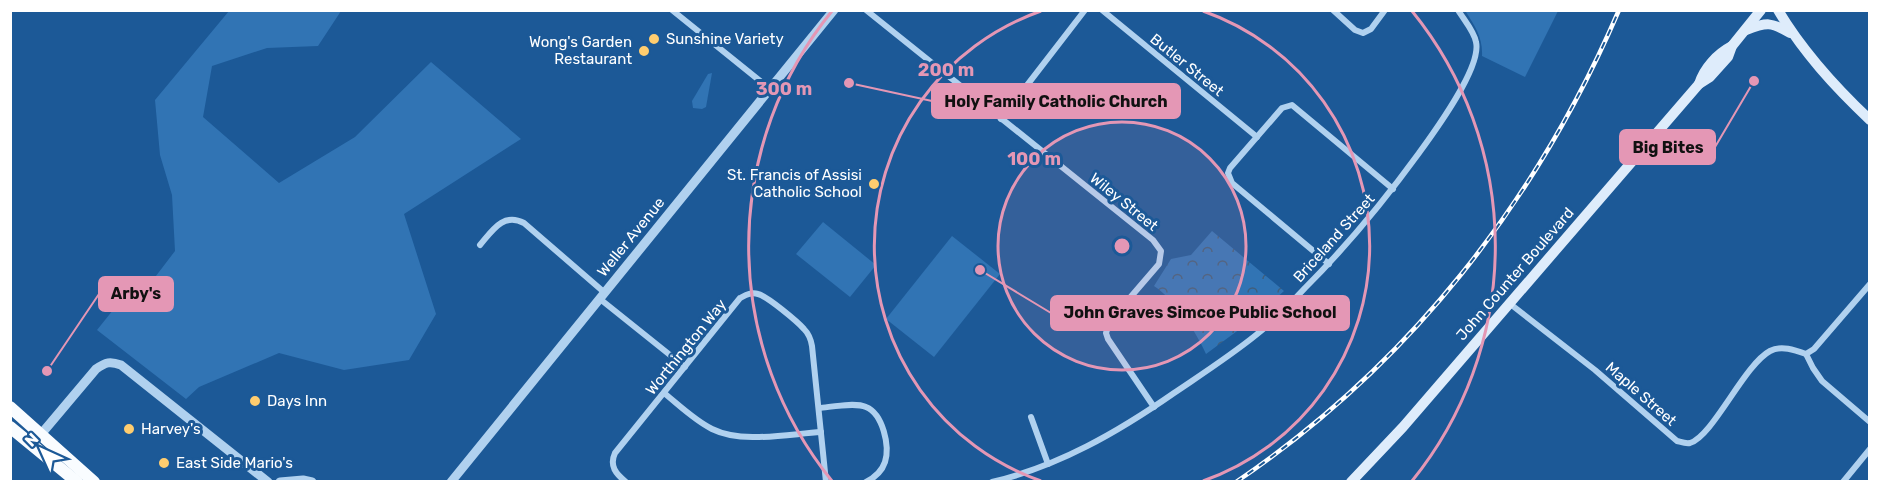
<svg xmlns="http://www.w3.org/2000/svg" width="1880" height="492" viewBox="0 0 1880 492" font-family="Rubik,sans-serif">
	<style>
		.grass { fill: #3174b4 }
		.park { fill: url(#park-crowns) }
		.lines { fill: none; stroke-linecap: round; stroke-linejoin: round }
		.minor { stroke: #b0d1ef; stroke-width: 6 }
		.tertiary { stroke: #b0d1ef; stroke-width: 9 }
		.secondary { stroke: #deecfb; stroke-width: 10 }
		.primary { stroke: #f9fcff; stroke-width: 12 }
		.rail-casing { stroke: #fff; stroke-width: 4.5 }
		.rail { stroke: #1c5997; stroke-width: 2; stroke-dasharray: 7; stroke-linecap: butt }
		.ring { fill: none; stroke: #e497b5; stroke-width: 3 }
		.poi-dot { fill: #ffcd6f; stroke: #1c5997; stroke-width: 2 }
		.labels { text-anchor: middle; stroke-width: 6; stroke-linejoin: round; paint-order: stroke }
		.poi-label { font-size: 15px; fill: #fff; stroke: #1c5997; text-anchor: start }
		.street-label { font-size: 15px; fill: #fff; stroke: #1c5997 }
		.centre { fill: #e497b5; stroke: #1c5997; stroke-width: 3 }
		.ring-label { font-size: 18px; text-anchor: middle; font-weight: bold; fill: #e497b5; stroke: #1c5997; stroke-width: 6; stroke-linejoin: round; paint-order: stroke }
		.leader { fill: none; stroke: #e497b5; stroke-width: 2 }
		.callout-dot { fill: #e497b5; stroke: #1c5997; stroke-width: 2 }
		.callout { fill: #e497b5; stroke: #e497b5; stroke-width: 2 }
		.callout-label { font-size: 16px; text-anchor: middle; font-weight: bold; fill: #111 }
	</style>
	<defs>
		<pattern id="park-crowns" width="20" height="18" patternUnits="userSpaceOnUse" patternTransform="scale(1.5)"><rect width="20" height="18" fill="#3174b4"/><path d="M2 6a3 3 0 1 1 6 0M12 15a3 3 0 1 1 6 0" fill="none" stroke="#405e7b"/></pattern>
	</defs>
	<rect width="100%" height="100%" fill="#1c5997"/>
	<g class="grass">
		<path d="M 229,11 L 341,11 L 318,46 L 267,48 L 212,66 L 203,117 L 279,183 L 355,137 L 431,62 L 521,139 L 404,214 L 436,314 L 409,360 L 344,370 L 279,353 L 199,387 L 186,399 L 97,330 L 121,300 L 146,289 L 175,251 L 172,195 L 160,155 L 155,100 Z"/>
		<path d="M 1467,11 L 1467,10 L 1558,11 L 1525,77 L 1482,56 C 1483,38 1475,26 1466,12 Z"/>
		<path d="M 712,73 L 706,107 L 702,109 L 693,108 L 692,101 L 708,74 Z"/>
		<path d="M 823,222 L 876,265 L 850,297 L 796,254 Z"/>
		<path d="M 952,236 L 1000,274 L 934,357 L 886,319 Z"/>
	</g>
	<path class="park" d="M 1212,231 L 1284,291 L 1248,323 L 1206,354 C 1196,331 1175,300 1154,286 L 1171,259 L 1191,255 Z"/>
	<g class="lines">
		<g class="minor">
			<path d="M 672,10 L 770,89"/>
			<path d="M 866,10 L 1153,240 L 1161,251 L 1159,264 L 1110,321 L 1106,333 L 1108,339 L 1154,407"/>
			<path d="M 1102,10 L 1257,137"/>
			<path d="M 1333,10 L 1355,30 L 1363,33 L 1371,29 L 1385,10"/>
			<path d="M 1001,119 L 1085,10"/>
			<path d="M 480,245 C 492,231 503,212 524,223 L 605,293"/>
			<path d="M 1329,264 L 1232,183 L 1228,173 L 1230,168 L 1282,108 L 1292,105 L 1393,189"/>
			<path d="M 1870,284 L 1814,349 L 1806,354 L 1813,368 L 1822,381 L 1870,422"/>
			<path d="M 600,299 L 685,367"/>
			<path d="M 1509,303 L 1595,370 L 1677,441 C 1681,442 1686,444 1690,443 C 1713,436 1744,365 1770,351 C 1781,345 1795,350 1806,354"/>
			<path d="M 664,393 C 679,405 694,420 712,429 C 742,444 788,434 821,432"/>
			<path d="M 819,408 C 831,407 855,402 866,407 C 883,414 890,446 885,462 C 882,471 874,478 866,482"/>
			<path d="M 1031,417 L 1048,464"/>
			<path d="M 626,482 C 616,474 609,466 615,453 L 740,298 C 746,295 751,292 758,294 C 767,296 798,322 804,329 C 809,334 811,340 812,346 L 826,482"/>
			<path d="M 992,482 C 1059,466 1118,432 1174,393 C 1202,374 1230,356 1256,335 C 1274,321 1290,304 1305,288 C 1347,246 1384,201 1419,153 C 1435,131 1482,67 1476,42 C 1474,31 1464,20 1458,10"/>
			<path d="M 1843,482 L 1870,449"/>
		</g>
		<g class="tertiary">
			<path d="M 37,439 L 96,369 C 106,362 110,361 121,365 L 268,482"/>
			<path d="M 280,482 L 303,480 L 312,482"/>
			<path d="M 451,482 L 834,10"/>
		</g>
		<g class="secondary">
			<path d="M 1778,10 C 1803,52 1834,86 1870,120"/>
			<path d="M 1746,30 C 1767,22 1771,22 1790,33"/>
			<path d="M 1699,84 C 1704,68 1717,54 1732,46"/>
			<path d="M 1351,482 L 1403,427 L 1699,84 L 1710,77 L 1728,57 L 1732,46 L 1761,10"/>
		</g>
		<g class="primary">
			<path d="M 10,407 L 94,482"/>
			<path d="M 10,427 L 77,482"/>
		</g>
		<defs>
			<path id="rail" d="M 1236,482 C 1409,365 1537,201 1619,10"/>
		</defs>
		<use href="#rail" class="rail-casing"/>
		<use href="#rail" class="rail"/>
	</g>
	<circle cx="1122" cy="246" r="124" fill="#e497b5" fill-opacity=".12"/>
	<g class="ring">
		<circle cx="1122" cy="246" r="124"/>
		<path d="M1041 481A249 249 0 0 1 1041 11M1203 11A249 249 0 0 1 1203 481"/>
		<path d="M832 481A373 373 0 0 1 832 11M1412 11A373 373 0 0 1 1412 481"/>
	</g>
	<g class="poi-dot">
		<circle cx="654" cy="39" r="6"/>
		<circle cx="644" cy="51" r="6"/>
		<circle cx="874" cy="184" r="6"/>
		<circle cx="255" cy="401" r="6"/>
		<circle cx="129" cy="429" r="6"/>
		<circle cx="164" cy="463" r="6"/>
	</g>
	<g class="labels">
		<g class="poi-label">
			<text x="666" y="44">Sunshine Variety</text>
			<text x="632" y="47" text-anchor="end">Wong's Garden<tspan x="632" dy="17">Restaurant</tspan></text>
			<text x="862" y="180" text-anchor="end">St. Francis of Assisi<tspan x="862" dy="17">Catholic School</tspan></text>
			<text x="267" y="406">Days Inn</text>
			<text x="141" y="434">Harvey's</text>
			<text x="176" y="468">East Side Mario's</text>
		</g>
		<g class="street-label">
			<text transform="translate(1187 65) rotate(39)" y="5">Butler Street</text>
			<text transform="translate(1124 202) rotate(39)" y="5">Wiley Street</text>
			<text transform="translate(631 237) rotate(-51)" y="5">Weller Avenue</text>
			<text transform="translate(1334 238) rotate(-48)" y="5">Briceland Street</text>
			<text transform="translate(1515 274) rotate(-49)" y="5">John Counter Boulevard</text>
			<text transform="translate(686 347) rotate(-51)" y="5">Worthington Way</text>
			<text transform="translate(1641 394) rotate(41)" y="5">Maple Street</text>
		</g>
	</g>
	<circle cx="1122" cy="246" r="9" class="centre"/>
	<g class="ring-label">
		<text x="946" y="76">200 m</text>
		<text x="784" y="95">300 m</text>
		<text x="1034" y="165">100 m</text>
	</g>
	<path class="leader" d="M849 83L932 101M1754 81L1715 147M47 371L99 294M980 270L1051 313"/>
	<g class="callout-dot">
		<circle cx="849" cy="83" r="6"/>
		<circle cx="1754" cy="81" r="6"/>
		<circle cx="47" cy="371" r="6"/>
		<circle cx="980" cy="270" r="6"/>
	</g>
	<g class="callout">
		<rect x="932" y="84" width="248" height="34" rx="6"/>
		<rect x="1620" y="130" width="95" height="34" rx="6"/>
		<rect x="99" y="277" width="74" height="34" rx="6"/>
		<rect x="1051" y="296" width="298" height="34" rx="6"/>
	</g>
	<g class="callout-label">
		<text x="1056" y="107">Holy Family Catholic Church</text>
		<text x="1668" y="153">Big Bites</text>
		<text x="136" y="299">Arby's</text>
		<text x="1200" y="318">John Graves Simcoe Public School</text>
	</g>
	<rect width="1880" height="492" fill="none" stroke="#ffffff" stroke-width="24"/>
	<g transform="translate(42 450) rotate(315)" stroke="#1c5997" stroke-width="4.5" paint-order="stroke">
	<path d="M0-4.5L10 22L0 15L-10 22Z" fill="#ffffff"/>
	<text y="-9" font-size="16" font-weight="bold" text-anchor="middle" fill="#ffffff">N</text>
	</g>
</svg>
